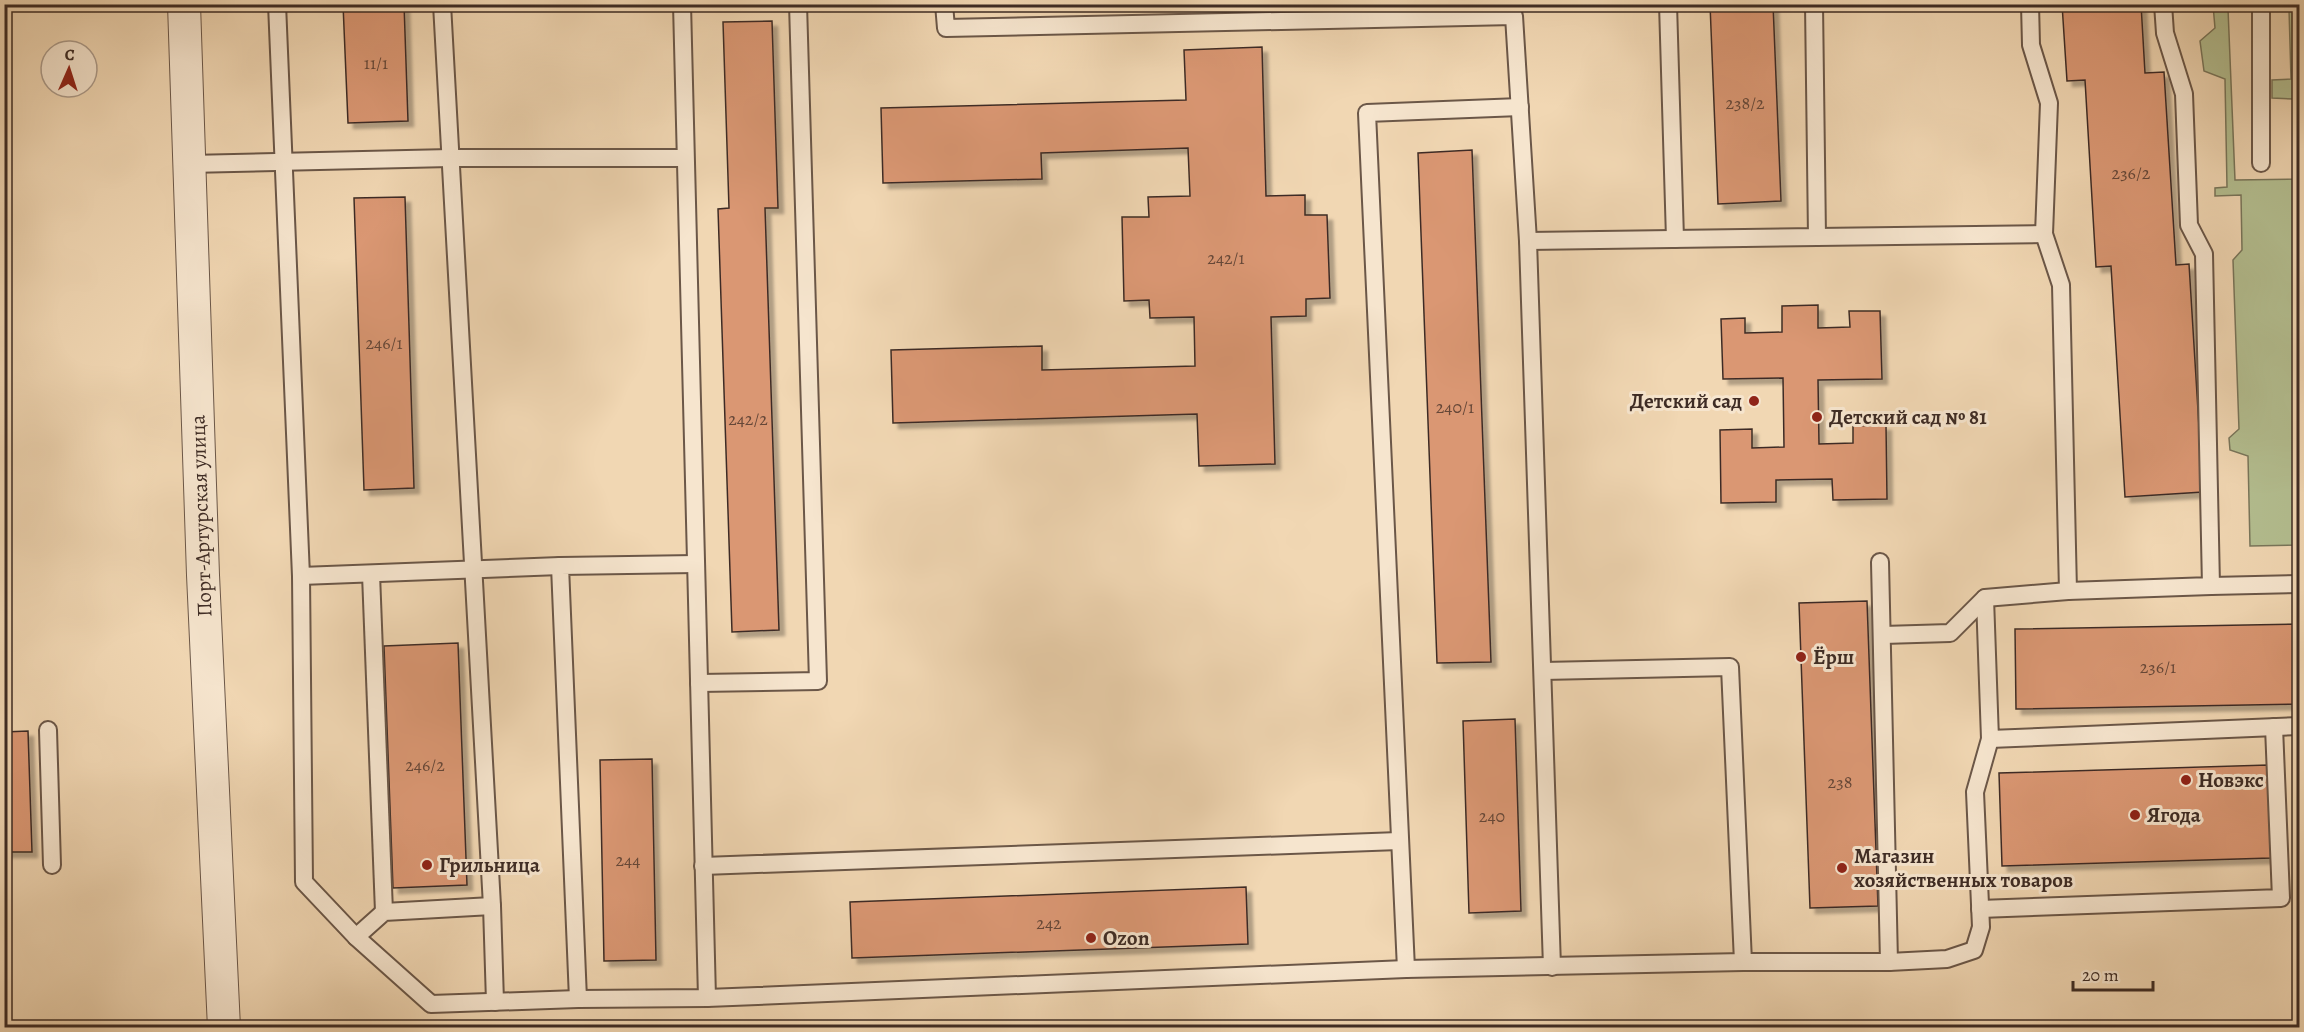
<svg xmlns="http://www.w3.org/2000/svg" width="2304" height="1032" viewBox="0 0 2304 1032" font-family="Alegreya,serif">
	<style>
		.green { fill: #b4bf91; stroke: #79765b; stroke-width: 1.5 }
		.building { fill: #da9773; stroke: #3e2c25; stroke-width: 1.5; filter: url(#shadow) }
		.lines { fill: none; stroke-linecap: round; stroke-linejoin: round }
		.service-casing { stroke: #6b5748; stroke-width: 20 }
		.minor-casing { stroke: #6b5748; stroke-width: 34 }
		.service { stroke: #f6e5ce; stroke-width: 16 }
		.minor { stroke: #f6e5ce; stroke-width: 32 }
		.poi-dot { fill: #8f2418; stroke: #f6e5ce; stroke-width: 2 }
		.labels { text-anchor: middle; stroke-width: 6; stroke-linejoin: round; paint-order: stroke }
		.number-label { font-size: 18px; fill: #654738 }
		.poi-label { font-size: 21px; font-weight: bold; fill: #3e2c25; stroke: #f6e5ce; text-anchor: start }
		.street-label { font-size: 21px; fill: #3e2c25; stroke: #f6e5ce }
	</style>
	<defs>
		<filter id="shadow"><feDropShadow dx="5.5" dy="5.5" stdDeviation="1.5" flood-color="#0004"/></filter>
	</defs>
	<rect width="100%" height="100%" fill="#f1d7b3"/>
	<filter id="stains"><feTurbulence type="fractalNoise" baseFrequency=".00333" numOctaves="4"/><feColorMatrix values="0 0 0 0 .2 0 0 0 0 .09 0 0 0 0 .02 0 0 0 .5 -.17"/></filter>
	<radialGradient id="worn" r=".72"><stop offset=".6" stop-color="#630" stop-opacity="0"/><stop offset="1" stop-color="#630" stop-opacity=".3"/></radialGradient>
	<path class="green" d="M 2213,5 L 2246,5 L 2247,7 L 2228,9 L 2235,180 L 2296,179 L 2294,99 L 2272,98 L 2272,80 L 2291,79 L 2289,9 L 2271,10 L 2272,5 L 2299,5 L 2299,545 L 2250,546 L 2248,456 L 2230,450 L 2229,438 L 2239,429 L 2233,260 L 2242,250 L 2241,195 L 2215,196 L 2215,188 L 2227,187 L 2225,79 L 2204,71 L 2200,41 L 2215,28 Z"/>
	<g class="building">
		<path d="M 343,4 L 404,4 L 408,121 L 348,123 Z"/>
		<path d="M 1710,4 L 1773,4 L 1781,201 L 1718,204 Z"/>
		<path d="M 2062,4 L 2141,4 L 2145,73 L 2164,72 L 2176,265 L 2189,264 L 2203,492 L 2125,497 L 2111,266 L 2096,267 L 2085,80 L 2067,81 Z"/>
		<path d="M 772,21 L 778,208 L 765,208 L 779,630 L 732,632 L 718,209 L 729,208 L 723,22 Z"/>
		<path d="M 1262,47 L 1266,196 L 1305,195 L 1305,215 L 1327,215 L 1330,298 L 1306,299 L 1306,316 L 1271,317 L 1275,464 L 1199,466 L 1197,414 L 893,423 L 891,350 L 1042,346 L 1042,370 L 1195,366 L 1194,317 L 1150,318 L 1149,300 L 1124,301 L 1122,217 L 1149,217 L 1148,197 L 1190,196 L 1188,148 L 1041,153 L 1042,179 L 883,183 L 881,108 L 1186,100 L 1184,50 Z"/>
		<path d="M 1472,150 L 1491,662 L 1437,663 L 1418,153 Z"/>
		<path d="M 405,197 L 414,488 L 364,490 L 354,198 Z"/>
		<path d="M 1818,305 L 1818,328 L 1850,327 L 1849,311 L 1880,311 L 1882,379 L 1818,380 L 1819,444 L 1853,443 L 1853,426 L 1886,425 L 1887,499 L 1833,500 L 1832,479 L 1776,480 L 1776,502 L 1721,503 L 1720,430 L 1752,429 L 1752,448 L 1784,447 L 1783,378 L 1723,379 L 1721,319 L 1745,318 L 1745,333 L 1782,332 L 1782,306 Z"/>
		<path d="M 1867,601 L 1878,906 L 1810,908 L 1799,603 Z"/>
		<path d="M 2300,624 L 2300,704 L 2016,709 L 2015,629 Z"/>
		<path d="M 458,643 L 467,885 L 393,888 L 384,646 Z"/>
		<path d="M 1515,719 L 1521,911 L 1469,913 L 1463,721 Z"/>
		<path d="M 28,731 L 32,852 L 4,852 L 4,732 Z"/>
		<path d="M 652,759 L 656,960 L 604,961 L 600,760 Z"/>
		<path d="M 2268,765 L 2271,858 L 2002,866 L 1999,773 Z"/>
		<path d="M 1246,887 L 1248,944 L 852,958 L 850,902 Z"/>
	</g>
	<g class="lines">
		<defs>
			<g id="service">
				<path d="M 277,4 L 301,576 L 560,566"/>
				<path d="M 442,4 L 492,906 L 495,1002"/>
				<path d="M 682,4 L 707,998"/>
				<path d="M 944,4 L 946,28 L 1514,16 L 1528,241 L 1552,967"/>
				<path d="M 1668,4 L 1675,239"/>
				<path d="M 2030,4 L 2031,45 L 2049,103 L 2044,234 L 2061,285 L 2068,591"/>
				<path d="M 2261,163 L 2261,4"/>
				<path d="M 189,164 L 450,158 L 684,158"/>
				<path d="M 1817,237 L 2044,234"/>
				<path d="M 1528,241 L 1817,237 L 1814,4"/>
				<path d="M 696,564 L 560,566 L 578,999 L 707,998 L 1406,969 L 1743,962 L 1730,667 L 1543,671"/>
				<path d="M 371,574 L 384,912"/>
				<path d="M 301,576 L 304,882 L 356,937 L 431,1004 L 578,999"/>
				<path d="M 2211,586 L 2300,584"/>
				<path d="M 1985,598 L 1990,739 L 2300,726"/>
				<path d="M 1883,635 L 1950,633 L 1985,598 L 2068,591 L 2211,586 L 2204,254 L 2189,225 L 2184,94 L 2165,33 L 2163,4"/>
				<path d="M 699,683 L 818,681 L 798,4"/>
				<path d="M 48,730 L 52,865"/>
				<path d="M 703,866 L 1399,841"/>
				<path d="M 1980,909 L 2281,898 L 2274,727"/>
				<path d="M 356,937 L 384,912 L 492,906"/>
				<path d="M 1743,962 L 1889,962 L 1880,562"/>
				<path d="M 1889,962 L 1947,959 L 1974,950 L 1981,927 L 1975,792 L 1990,739"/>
				<path d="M 1406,969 L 1367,113 L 1520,107"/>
			</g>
			<path id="minor" d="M 184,4 L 203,575 L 224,1028"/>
		</defs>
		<use href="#service" class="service-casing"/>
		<use href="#minor" class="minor-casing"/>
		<use href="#service" class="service"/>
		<use href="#minor" class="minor"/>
	</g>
	<g class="poi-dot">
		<circle cx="1754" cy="401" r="6"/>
		<circle cx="1817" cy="417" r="6"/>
		<circle cx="1801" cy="657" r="6"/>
		<circle cx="2186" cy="780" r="6"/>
		<circle cx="2135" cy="815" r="6"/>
		<circle cx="427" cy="865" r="6"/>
		<circle cx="1842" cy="868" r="6"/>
		<circle cx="1091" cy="938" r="6"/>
	</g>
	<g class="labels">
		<g class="number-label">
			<text x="376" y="69">11/1</text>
			<text x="1745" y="109">238/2</text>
			<text x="2131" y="179">236/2</text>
			<text x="1226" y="264">242/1</text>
			<text x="384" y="349">246/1</text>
			<text x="1455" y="413">240/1</text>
			<text x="748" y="425">242/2</text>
			<text x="2158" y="673">236/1</text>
			<text x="425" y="771">246/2</text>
			<text x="1840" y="788">238</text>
			<text x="1492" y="822">240</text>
			<text x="628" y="866">244</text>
			<text x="1049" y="929">242</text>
		</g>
		<g class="poi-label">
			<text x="1742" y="408" text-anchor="end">Детский сад</text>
			<text x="1829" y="424">Детский сад № 81</text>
			<text x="1813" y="664">Ёрш</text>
			<text x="2198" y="787">Новэкс</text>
			<text x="2147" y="822">Ягода</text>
			<text x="1854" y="863">Магазин<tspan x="1854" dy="24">хозяйственных товаров</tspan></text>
			<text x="439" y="872">Грильница</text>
			<text x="1103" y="945">Ozon</text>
		</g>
		<g class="street-label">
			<text transform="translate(201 516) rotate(-92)" y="7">Порт-Артурская улица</text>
		</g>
	</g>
	<rect width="2304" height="1032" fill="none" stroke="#f1d7b3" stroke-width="24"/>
	<rect x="6" y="6" width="2292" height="1020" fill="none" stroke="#3e2c25" stroke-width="3"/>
	<rect x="12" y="12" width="2280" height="1008" fill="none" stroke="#3e2c25" stroke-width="1.5"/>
	<g transform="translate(69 69) rotate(3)"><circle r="28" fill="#f6e5ce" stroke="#ac9b8a" stroke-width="1.5"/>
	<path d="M0-4.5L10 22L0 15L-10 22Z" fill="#8f2418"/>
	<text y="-9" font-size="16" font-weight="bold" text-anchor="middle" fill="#3e2c25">С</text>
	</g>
	<path d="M2073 981v9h80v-9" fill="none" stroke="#3e2c25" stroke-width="3"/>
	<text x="2082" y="981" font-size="18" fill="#3e2c25" stroke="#f6e5ce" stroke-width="4.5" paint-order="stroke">20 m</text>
	<rect width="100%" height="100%" filter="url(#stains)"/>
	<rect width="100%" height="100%" fill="url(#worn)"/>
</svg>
